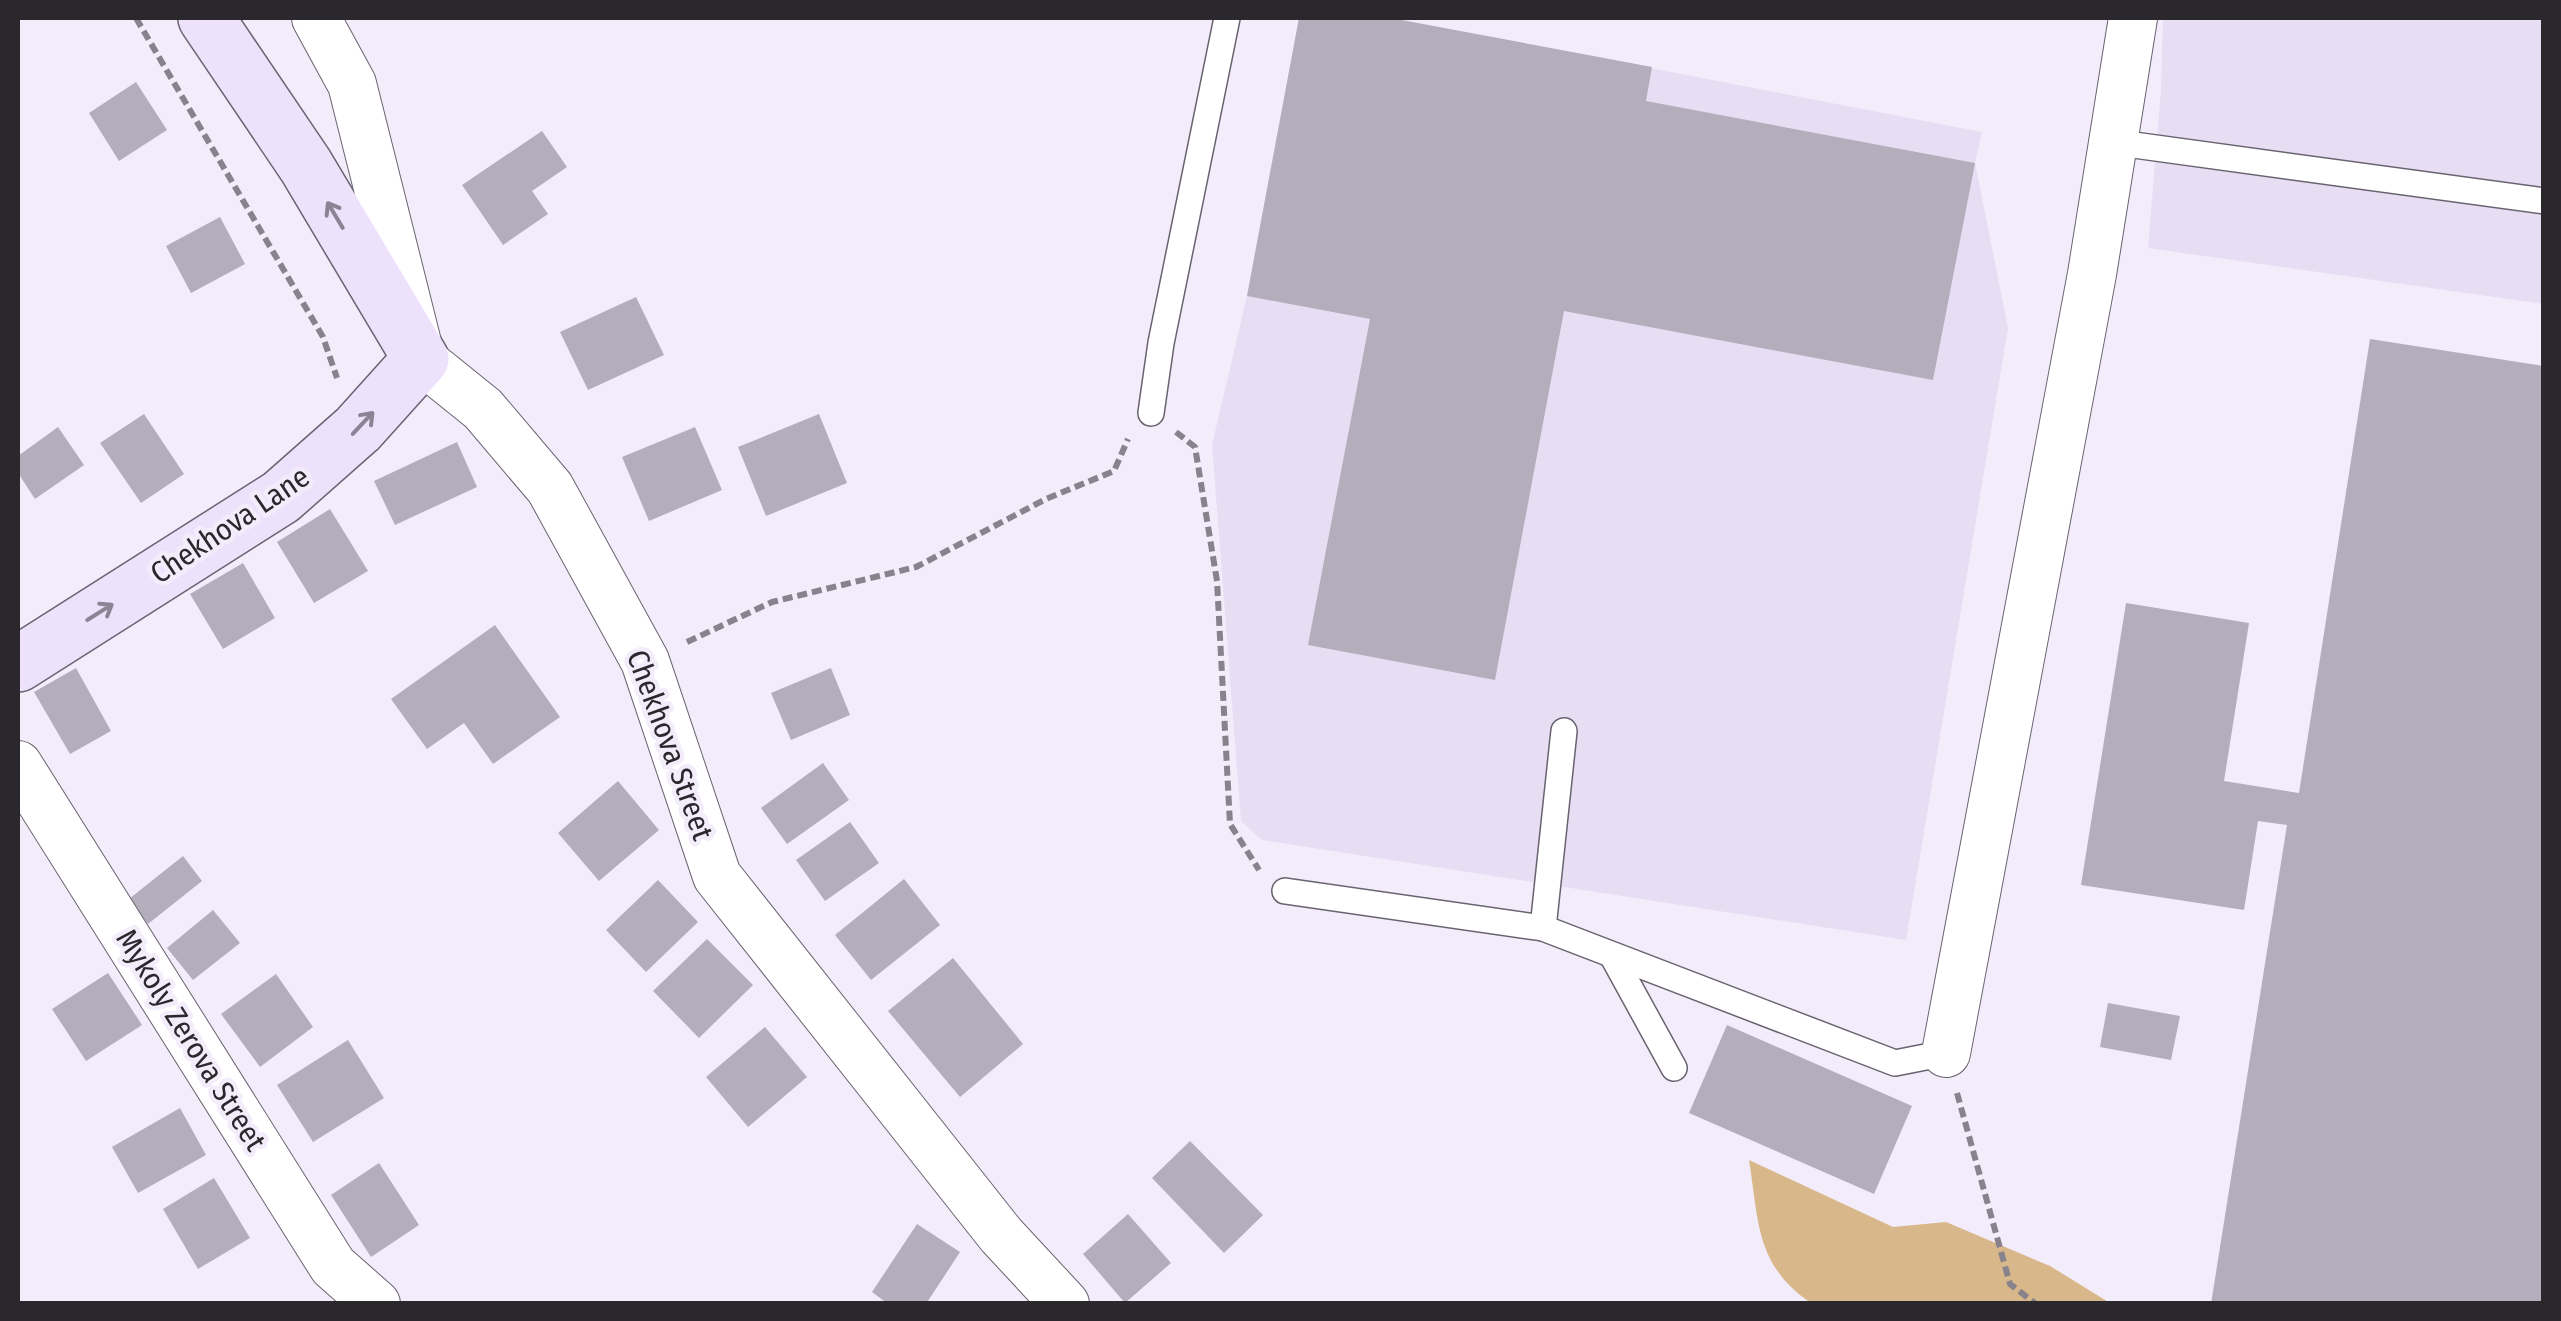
<svg xmlns="http://www.w3.org/2000/svg" width="2561" height="1321" viewBox="0 0 2561 1321" font-family="'Fira Sans Condensed',sans-serif">
	<style>
		.built { fill: #e7def3 }
		.green { fill: #d8b78b }
		.building { fill: #b4aebc }
		.lines { fill: none; stroke-linecap: round; stroke-linejoin: round }
		.service-casing { stroke: #696370; stroke-width: 28 }
		.minor-casing { stroke: #696370; stroke-width: 50 }
		.secondary-casing { stroke: #696370; stroke-width: 58 }
		.path { stroke: #87828c; stroke-width: 6; stroke-dasharray: 10 5; stroke-linecap: butt }
		.service { stroke: #fff; stroke-width: 25 }
		.minor { stroke: #fff; stroke-width: 48 }
		.secondary { stroke: #eee1fc; stroke-width: 55 }
		.oneway { stroke: #8c8494 }
		.labels { text-anchor: middle; stroke-width: 9; stroke-linejoin: round; paint-order: stroke }
		.street-label { font-size: 30px; fill: #2a282d; stroke: #f3ecfb }
	</style>
	<rect width="100%" height="100%" fill="#f3ecfb"/>
	<g class="built">
		<path d="M 1299,18 L 1391,18 L 1982,132 L 1975,163 L 2008,328 L 1906,940 L 1262,840 L 1241,821 L 1212,445 L 1247,296 Z"/>
		<path d="M 2163,18 L 2543,18 L 2543,304 L 2148,248 L 2161,90 Z"/>
	</g>
	<path class="green" d="M 1749,1160 L 1893,1227 L 1946,1222 L 2050,1266 L 2110,1303 L 1811,1303 C 1755,1265 1759,1221 1749,1160 Z"/>
	<g class="building">
		<path d="M 1299,18 L 1391,18 L 1652,67 L 1646,101 L 1975,163 L 1933,380 L 1564,311 L 1495,680 L 1308,645 L 1370,319 L 1247,296 Z"/>
		<path d="M 136,82 L 167,130 L 119,161 L 89,113 Z"/>
		<path d="M 542,131 L 567,167 L 532,191 L 548,214 L 503,245 L 462,185 Z"/>
		<path d="M 220,217 L 245,264 L 191,293 L 166,246 Z"/>
		<path d="M 636,297 L 664,355 L 588,390 L 560,332 Z"/>
		<path d="M 2370,339 L 2544,366 L 2544,1304 L 2211,1304 L 2287,825 L 2258,821 L 2244,910 L 2081,885 L 2126,603 L 2249,623 L 2224,781 L 2299,793 Z"/>
		<path d="M 144,414 L 184,474 L 141,503 L 100,443 Z"/>
		<path d="M 819,414 L 847,483 L 766,516 L 738,447 Z"/>
		<path d="M 58,427 L 84,465 L 35,499 L 18,473 L 18,456 Z"/>
		<path d="M 695,427 L 722,490 L 649,521 L 622,457 Z"/>
		<path d="M 457,442 L 477,487 L 395,525 L 374,481 Z"/>
		<path d="M 330,509 L 368,571 L 314,603 L 277,542 Z"/>
		<path d="M 243,563 L 275,618 L 223,649 L 190,594 Z"/>
		<path d="M 495,625 L 560,717 L 493,764 L 464,723 L 427,749 L 391,699 Z"/>
		<path d="M 76,668 L 111,731 L 70,754 L 34,692 Z"/>
		<path d="M 831,668 L 850,715 L 791,740 L 771,693 Z"/>
		<path d="M 823,763 L 849,800 L 787,844 L 761,808 Z"/>
		<path d="M 618,781 L 659,830 L 599,881 L 558,833 Z"/>
		<path d="M 850,822 L 879,863 L 825,901 L 796,860 Z"/>
		<path d="M 183,856 L 202,881 L 148,924 L 129,899 Z"/>
		<path d="M 904,879 L 940,925 L 871,980 L 835,935 Z"/>
		<path d="M 658,880 L 698,922 L 646,972 L 606,930 Z"/>
		<path d="M 213,910 L 240,943 L 193,980 L 167,948 Z"/>
		<path d="M 707,939 L 753,985 L 699,1038 L 653,991 Z"/>
		<path d="M 953,958 L 1023,1044 L 960,1097 L 888,1011 Z"/>
		<path d="M 108,973 L 142,1025 L 86,1061 L 52,1009 Z"/>
		<path d="M 276,974 L 313,1027 L 260,1067 L 221,1014 Z"/>
		<path d="M 2108,1003 L 2180,1016 L 2171,1060 L 2100,1047 Z"/>
		<path d="M 1727,1025 L 1912,1106 L 1874,1194 L 1689,1113 Z"/>
		<path d="M 765,1027 L 807,1077 L 748,1127 L 706,1077 Z"/>
		<path d="M 348,1040 L 384,1098 L 313,1142 L 277,1085 Z"/>
		<path d="M 180,1108 L 206,1155 L 138,1193 L 112,1147 Z"/>
		<path d="M 1190,1141 L 1263,1215 L 1224,1253 L 1152,1178 Z"/>
		<path d="M 379,1163 L 419,1225 L 371,1257 L 331,1195 Z"/>
		<path d="M 214,1178 L 250,1238 L 198,1269 L 163,1209 Z"/>
		<path d="M 1128,1214 L 1171,1263 L 1125,1303 L 1083,1254 Z"/>
		<path d="M 917,1224 L 960,1252 L 926,1304 L 888,1304 L 872,1292 Z"/>
	</g>
	<g class="lines">
		<defs>
			<g id="service">
				<path d="M 2112,142 L 2544,201"/>
				<path d="M 1151,413 L 1161,343 L 1227,18"/>
				<path d="M 1564,731 L 1543,928 L 1895,1063 L 1946,1053"/>
				<path d="M 1285,891 L 1543,928"/>
				<path d="M 1613,957 L 1674,1068"/>
			</g>
			<g id="minor">
				<path d="M 316,18 L 352,84 L 421,359 L 483,409 L 550,488 L 645,661 L 717,876 L 1001,1235 L 1065,1304"/>
				<path d="M 18,765 L 333,1266 L 376,1304"/>
				<path d="M 1946,1053 L 2092,274 L 2133,18"/>
			</g>
			<path id="secondary" d="M 18,664 L 281,497 L 358,429 L 421,359 L 306,166 L 206,18"/>
		</defs>
		<use href="#service" class="service-casing"/>
		<use href="#minor" class="minor-casing"/>
		<use href="#secondary" class="secondary-casing"/>
		<g class="path">
			<path d="M 136,18 L 323,337 L 337,378"/>
			<path d="M 1176,432 L 1195,447 L 1217,581 L 1230,824 L 1259,870"/>
			<path d="M 687,642 L 772,602 L 916,567 L 1046,499 L 1114,471 L 1128,439"/>
			<path d="M 1957,1093 L 2010,1284 L 2036,1304"/>
		</g>
		<use href="#service" class="service"/>
		<use href="#minor" class="minor"/>
		<use href="#secondary" class="secondary"/>
	</g>
	<defs><path id="oneway-shaft" d="M-6 0H5M1.5-3L5.5 0L1.5 3" fill="none" stroke-width="1.6" stroke-linecap="round" stroke-linejoin="round" transform="scale(2.5)"/></defs>
	<g class="oneway">
		<use href="#oneway-shaft" transform="translate(335 215) rotate(-121)"/>
		<use href="#oneway-shaft" transform="translate(363 423) rotate(-47)"/>
		<use href="#oneway-shaft" transform="translate(100 612) rotate(-32)"/>
	</g>
	<g class="labels">
		<g class="street-label">
			<text transform="translate(230 525) rotate(-34)" y="10">Chekhova Lane</text>
			<text transform="translate(670 745) rotate(70)" y="10">Chekhova Street</text>
			<text transform="translate(191 1040) rotate(58)" y="10">Mykoly Zerova Street</text>
		</g>
	</g>
	<rect width="2561" height="1321" fill="none" stroke="#2a282d" stroke-width="40"/>
</svg>
